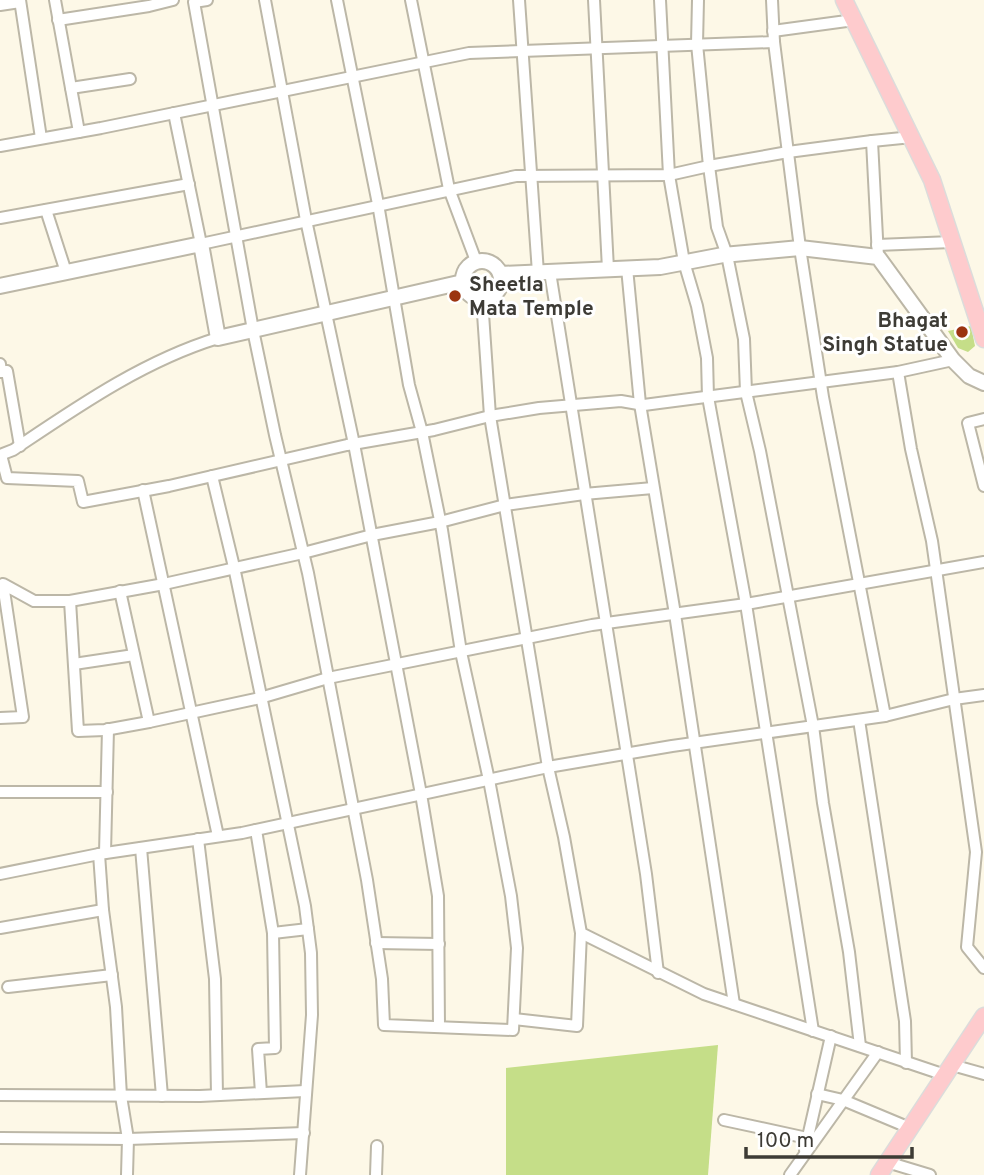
<svg xmlns="http://www.w3.org/2000/svg" width="984" height="1175" viewBox="0 0 984 1175" font-family="Overpass,sans-serif">
	<style>
		.green { fill: #c5de88 }
		.lines { fill: none; stroke-linecap: round; stroke-linejoin: round }
		.street-casing { stroke: #bcb7a7; stroke-width: 14 }
		.secondary-casing { stroke: #bcb7a7; stroke-width: 18 }
		.primary-casing { stroke: #dcdcdb; stroke-width: 19 }
		.street { stroke: #fff; stroke-width: 10 }
		.secondary { stroke: #fff; stroke-width: 14 }
		.primary { stroke: #fecbcd; stroke-width: 16 }
		.poi-dot { fill: #9b3410; stroke: #fff; stroke-width: 2.5 }
		.labels { text-anchor: middle; stroke-width: 6; stroke-linejoin: round; paint-order: stroke }
		.poi-label { font-size: 21px; font-weight: bold; fill: #3d3b35; stroke: #fff; text-anchor: start }
	</style>
	<rect width="100%" height="100%" fill="#fdf8e7"/>
	<g class="green">
		<path d="M 971,326 L 975,346 L 968,352 L 958,348 L 948,331 Z"/>
		<path d="M 718,1045 L 708,1175 L 506,1175 L 506,1068 Z"/>
	</g>
	<g class="lines">
		<defs>
			<g id="street">
				<path d="M 20,0 L 41,138"/>
				<path d="M 55,0 L 79,132"/>
				<path d="M 207,0 L 194,2 L 253,330 L 275,435 L 308,573 L 367,880 L 382,979 L 384,1025 L 513,1030 L 517,948 L 511,896 L 489,780 L 461,652 L 442,530 L 422,432 L 409,385 L 378,204 L 337,0"/>
				<path d="M 265,0 L 306,220 L 354,444 L 421,794 L 438,896 L 439,1027"/>
				<path d="M 411,0 L 449,189 L 476,261"/>
				<path d="M 519,0 L 538,273"/>
				<path d="M 594,0 L 608,269"/>
				<path d="M 660,0 L 669,175 L 684,262 L 697,306 L 707,358 L 708,397 L 746,604 L 813,1031"/>
				<path d="M 698,0 L 697,44 L 709,166 L 717,227 L 727,255 L 744,339 L 746,392 L 760,451 L 813,726 L 823,803 L 849,952 L 860,1046"/>
				<path d="M 0,5 L 20,2"/>
				<path d="M 58,20 L 149,6 L 173,0"/>
				<path d="M 773,31 L 854,20"/>
				<path d="M 774,42 L 800,248 L 823,397 L 885,716"/>
				<path d="M 71,88 L 130,79"/>
				<path d="M 174,113 L 201,244 L 516,176 L 669,175 L 709,166 L 788,152 L 872,141 L 878,257"/>
				<path d="M 872,141 L 912,137"/>
				<path d="M 0,146 L 101,128 L 469,53 L 774,42 L 772,0"/>
				<path d="M 46,210 L 66,272"/>
				<path d="M 0,218 L 189,184"/>
				<path d="M 877,245 L 952,242"/>
				<path d="M 627,268 L 640,404 L 675,614 L 734,1004"/>
				<path d="M 550,272 L 646,874 L 658,973"/>
				<path d="M 482,299 L 490,416 L 548,767 L 564,837 L 581,933 L 704,994 L 945,1075"/>
				<path d="M 0,364 L 1,372 L 7,371 L 20,446"/>
				<path d="M 898,372 L 911,449 L 932,541 L 976,852 L 967,947 L 984,968"/>
				<path d="M 984,419 L 968,423 L 984,486"/>
				<path d="M 0,455 L 13,450 C 77,407 143,361 218,338"/>
				<path d="M 1,455 L 7,478 L 78,481 L 83,502 L 169,486 L 347,445 L 434,430 L 490,416 L 539,408 L 621,401 L 644,405 L 659,403 L 898,372 L 953,360"/>
				<path d="M 212,476 L 234,567 L 305,906 L 311,953 L 312,1015 L 300,1175"/>
				<path d="M 143,490 L 218,836"/>
				<path d="M 120,591 L 149,722"/>
				<path d="M 70,601 L 78,731 L 105,730 L 149,722 L 260,698 L 328,678 L 592,625 L 746,604 L 984,562"/>
				<path d="M 74,664 L 134,655"/>
				<path d="M 0,718 L 23,717 L 3,584 L 34,601 L 70,601 L 164,584 L 303,553 L 372,535 L 440,522 L 505,505 L 584,494 L 653,488"/>
				<path d="M 859,720 L 905,1021 L 906,1063"/>
				<path d="M 0,792 L 107,792"/>
				<path d="M 256,830 L 273,933 L 275,1048 L 258,1049 L 261,1093"/>
				<path d="M 198,839 L 215,979 L 217,1095"/>
				<path d="M 141,848 L 162,1096"/>
				<path d="M 105,853 L 108,729"/>
				<path d="M 99,854 L 103,910 L 116,1007 L 121,1096 L 128,1139 L 127,1175"/>
				<path d="M 0,874 L 99,854 L 242,833 L 548,767 L 672,746 L 885,716 L 954,699 L 984,695"/>
				<path d="M 0,928 L 103,910"/>
				<path d="M 273,933 L 308,929"/>
				<path d="M 376,943 L 439,944"/>
				<path d="M 8,987 L 112,975"/>
				<path d="M 514,1019 L 577,1026 L 581,933"/>
				<path d="M 952,1065 L 984,1074"/>
				<path d="M 817,1094 L 843,1100 L 910,1128"/>
				<path d="M 0,1095 L 200,1096 L 305,1091"/>
				<path d="M 724,1120 L 807,1138"/>
				<path d="M 0,1138 L 128,1139 L 304,1133"/>
				<path d="M 805,1150 L 831,1036"/>
				<path d="M 887,1162 L 930,1175"/>
				<path d="M 376,1175 L 377,1146"/>
				<path d="M 790,1175 L 878,1052"/>
			</g>
			<g id="secondary">
				<circle cx="482" cy="280" r="19"/>
				<path d="M 501,274 L 660,267 L 723,255 L 800,248 L 878,257 L 953,360 L 969,376 L 984,383"/>
				<path d="M 0,286 L 201,244 L 218,338 L 463,282"/>
			</g>
			<g id="primary">
				<path d="M 844,0 L 932,180 L 984,339"/>
				<path d="M 879,1175 L 984,1016"/>
			</g>
		</defs>
		<use href="#street" class="street-casing"/>
		<use href="#secondary" class="secondary-casing"/>
		<use href="#primary" class="primary-casing"/>
		<use href="#street" class="street"/>
		<use href="#secondary" class="secondary"/>
		<use href="#primary" class="primary"/>
	</g>
	<g class="poi-dot">
		<circle cx="455" cy="296" r="7"/>
		<circle cx="962" cy="332" r="7"/>
	</g>
	<g class="labels">
		<g class="poi-label">
			<text x="469" y="291">Sheetla<tspan x="469" dy="24">Mata Temple</tspan></text>
			<text x="948" y="327" text-anchor="end">Bhagat<tspan x="948" dy="24">Singh Statue</tspan></text>
		</g>
	</g>
	<path d="M746 1147v10h166v-10" fill="none" stroke="#3d3b35" stroke-width="3.5"/>
	<text x="757" y="1147" font-size="21" fill="#3d3b35" stroke="#ffffff" stroke-width="5" paint-order="stroke">100 m</text>
</svg>
